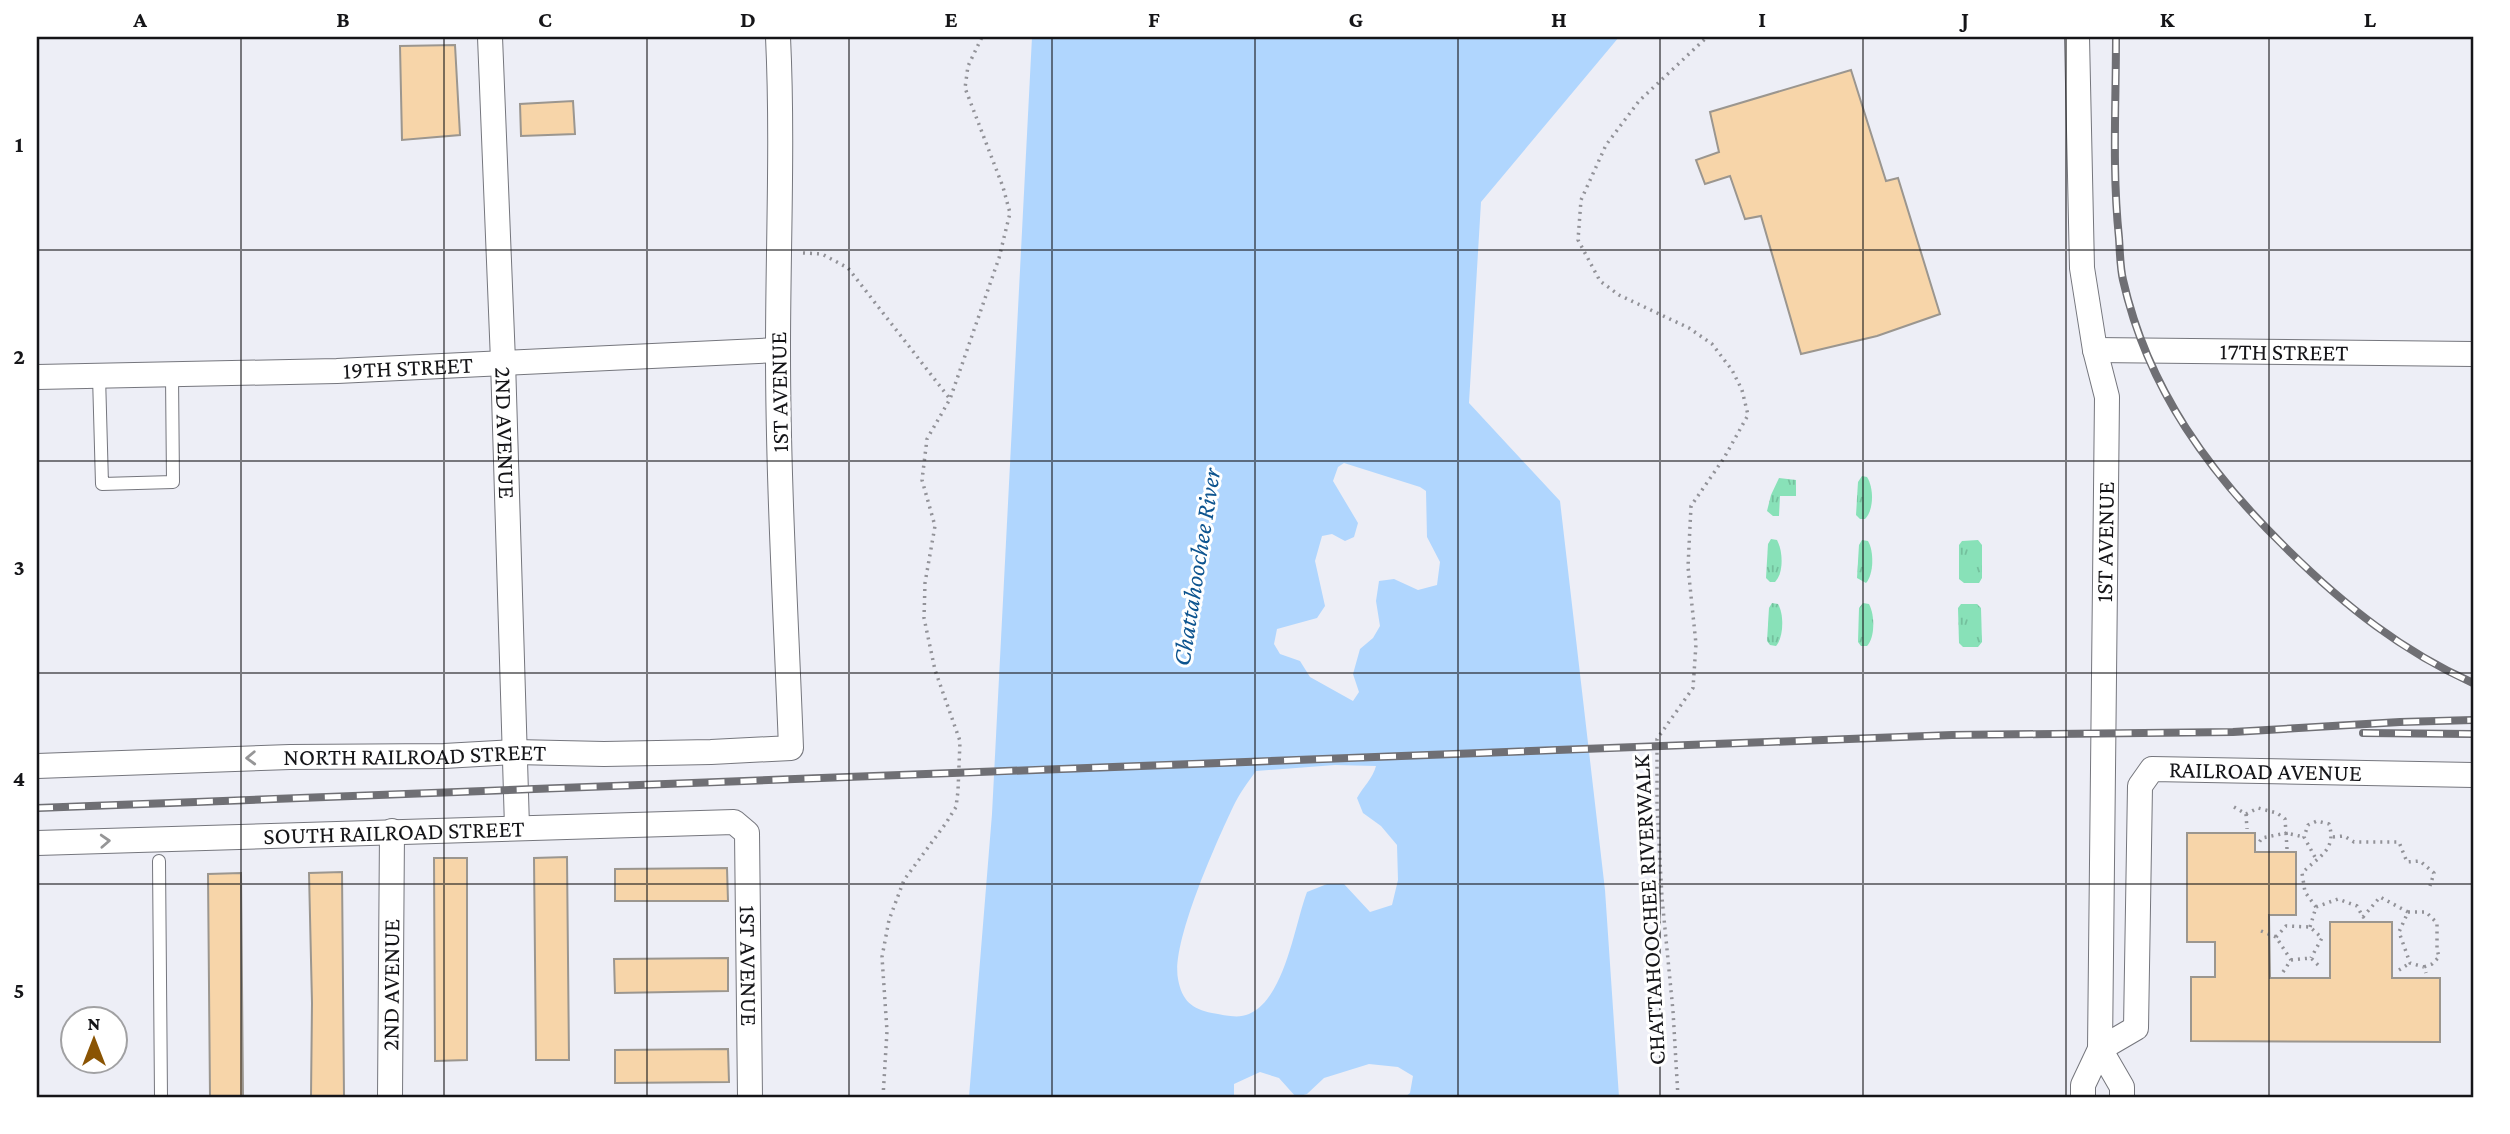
<svg xmlns="http://www.w3.org/2000/svg" width="2510" height="1134" viewBox="0 0 2510 1134" font-family="'Crimson Pro',serif">
	<style>
		.grass { fill: url(#grass-tufts) }
		.water { fill: #b0d6fe; fill-rule: evenodd }
		.building { fill: #f7d5a9; stroke: #9b968f; stroke-width: 2 }
		.lines { fill: none; stroke-linecap: round; stroke-linejoin: round }
		.lane-casing { stroke: #75767d; stroke-width: 14 }
		.street-casing { stroke: #75767d; stroke-width: 26 }
		.path { stroke: #929298; stroke-width: 3.5; stroke-dasharray: 2 5; stroke-linecap: butt }
		.lane { stroke: #fff; stroke-width: 12 }
		.street { stroke: #fff; stroke-width: 24 }
		.rail-casing { stroke: #6f6f74; stroke-width: 8 }
		.rail { stroke: #fff; stroke-width: 5; stroke-dasharray: 16; stroke-linecap: butt }
		.oneway { stroke: #969697 }
		.grid { fill: none; stroke: #151518; stroke-width: 2; stroke-opacity: 0.55 }
		.labels { text-anchor: middle; stroke-width: 6; stroke-linejoin: round; paint-order: stroke }
		.street-label { font-size: 24px; fill: #151518; stroke: #fff }
		.water-label { font-size: 26px; font-style: italic; fill: #0d548f; stroke: #fff }
		.neatline { fill: none; stroke: #151518; stroke-width: 2.5 }
		.grid-label { font-size: 23px; text-anchor: middle; font-weight: bold; fill: #151518 }
	</style>
	<defs>
		<pattern id="grass-tufts" width="24" height="20" patternUnits="userSpaceOnUse" patternTransform="scale(1.75)"><rect width="24" height="20" fill="#88e1b8"/><path d="M3 7l-1-3M5 7V3M7 7l1-3M15 17l-1-3M17 17v-4M19 17l1-3" fill="none" stroke="#74c09d"/></pattern>
	</defs>
	<rect width="100%" height="100%" fill="#edeef6"/>
	<g class="grass">
		<path d="M 1862,476 L 1867,477 C 1874,488 1874,510 1865,519 L 1860,519 L 1856,515 L 1858,482 Z"/>
		<path d="M 1779,478 L 1796,480 L 1796,496 L 1780,496 L 1779,516 L 1773,516 L 1767,511 L 1771,495 Z"/>
		<path d="M 1771,539 L 1777,540 C 1783,551 1784,573 1775,582 L 1770,582 L 1766,578 L 1768,544 Z"/>
		<path d="M 1862,540 L 1868,541 C 1874,551 1874,574 1866,583 L 1857,578 L 1859,545 Z"/>
		<path d="M 1978,540 L 1982,545 L 1982,578 L 1979,583 L 1964,583 L 1959,579 L 1959,545 L 1962,541 Z"/>
		<path d="M 1772,603 L 1778,604 C 1784,614 1784,637 1776,646 L 1770,645 L 1767,641 L 1769,608 Z"/>
		<path d="M 1863,603 L 1869,604 C 1875,615 1875,638 1867,646 L 1861,646 L 1858,642 L 1859,608 Z"/>
		<path d="M 1961,604 L 1977,604 L 1981,608 L 1982,642 L 1978,647 L 1963,647 L 1959,643 L 1958,608 Z"/>
	</g>
	<path class="water" d="M 1032,37 L 1619,37 L 1481,202 L 1469,403 L 1560,501 L 1605,890 L 1619,1097 L 1405,1097 L 1410,1093 L 1413,1076 L 1398,1067 L 1369,1064 L 1324,1078 L 1307,1094 L 1296,1097 L 1279,1078 L 1260,1072 L 1234,1084 L 1234,1097 L 969,1097 L 992,814 ZM 1344,463 L 1420,487 L 1426,491 L 1427,537 L 1440,562 L 1437,585 L 1418,590 L 1394,579 L 1379,581 L 1376,601 L 1380,626 L 1373,638 L 1360,649 L 1353,674 L 1359,692 L 1353,701 L 1310,677 L 1300,661 L 1280,654 L 1274,644 L 1277,629 L 1317,618 L 1325,606 L 1315,561 L 1322,536 L 1332,534 L 1345,541 L 1354,537 L 1358,523 L 1333,481 L 1338,467 ZM 1335,765 L 1376,766 C 1373,778 1363,787 1357,798 L 1363,813 L 1381,826 L 1397,845 L 1398,880 L 1392,905 L 1370,912 L 1344,884 L 1327,884 L 1307,892 C 1294,927 1285,998 1249,1014 C 1238,1019 1224,1015 1212,1013 C 1192,1009 1182,1001 1178,979 C 1171,943 1216,843 1233,807 C 1239,794 1248,782 1256,771 Z"/>
	<g class="building">
		<path d="M 455,45 L 460,135 L 402,140 L 400,46 Z"/>
		<path d="M 1851,70 L 1886,181 L 1898,178 L 1940,314 L 1877,336 L 1801,354 L 1761,216 L 1745,219 L 1730,176 L 1705,184 L 1696,160 L 1719,152 L 1710,112 Z"/>
		<path d="M 573,101 L 575,134 L 521,136 L 520,104 Z"/>
		<path d="M 2187,833 L 2255,833 L 2255,852 L 2296,852 L 2296,915 L 2269,915 L 2270,978 L 2330,978 L 2330,922 L 2392,922 L 2392,978 L 2440,978 L 2440,1042 L 2191,1041 L 2191,977 L 2215,977 L 2215,942 L 2187,942 Z"/>
		<path d="M 567,857 L 569,1060 L 536,1060 L 534,858 Z"/>
		<path d="M 434,858 L 467,858 L 467,1060 L 435,1061 Z"/>
		<path d="M 727,868 L 728,901 L 615,901 L 615,869 Z"/>
		<path d="M 342,872 L 344,1097 L 311,1097 L 312,1003 L 309,873 Z"/>
		<path d="M 241,873 L 243,1097 L 210,1097 L 208,874 Z"/>
		<path d="M 728,958 L 728,991 L 615,993 L 614,959 Z"/>
		<path d="M 728,1049 L 729,1082 L 615,1083 L 615,1050 Z"/>
	</g>
	<g class="lines">
		<defs>
			<g id="lane">
				<path d="M 99,376 L 102,484 L 173,482 L 172,376"/>
				<path d="M 159,861 L 161,1097"/>
			</g>
			<g id="street">
				<path id="s1" d="M 490,37 L 503,361 L 517,827"/>
				<path d="M 2077,37 L 2082,268 L 2095,350 L 2107,397 L 2100,1049 L 2083,1085 L 2083,1097"/>
				<path id="s2" d="M 2095,350 L 2473,354"/>
				<path id="s3" d="M 37,377 L 337,371 L 778,350"/>
				<path id="s4" d="M 37,766 L 290,757 L 444,756 L 515,752 L 604,754 L 711,752 L 791,748 C 786,615 778,483 778,350 C 778,246 783,141 778,37"/>
				<path id="s5" d="M 37,843 L 734,822 L 747,833 L 750,1097"/>
				<path id="s6" d="M 2100,1049 L 2136,1028 L 2140,786 L 2152,769 L 2473,775"/>
				<path d="M 2100,1049 L 2122,1087 L 2122,1097"/>
				<path id="s7" d="M 390,1097 L 392,831"/>
			</g>
		</defs>
		<use href="#lane" class="lane-casing"/>
		<use href="#street" class="street-casing"/>
		<g class="path">
			<path d="M 803,253 L 822,254 L 848,268 L 950,399"/>
			<path d="M 2234,807 L 2246,814 L 2247,829"/>
			<path d="M 2246,814 L 2258,808 L 2277,813 L 2285,819 L 2286,833 L 2262,838 L 2258,844"/>
			<path d="M 2333,837 L 2344,836 L 2354,842 L 2399,842 L 2407,862 L 2420,861 L 2434,873 L 2430,886"/>
			<path d="M 2287,849 L 2286,833 L 2304,837"/>
			<path d="M 2316,907 L 2305,892 L 2302,873 C 2319,856 2337,850 2329,824 L 2317,821 L 2308,825 L 2304,837 L 2316,859"/>
			<path d="M 2408,912 L 2426,912 L 2437,923 L 2437,949 L 2439,957 L 2432,964 L 2424,967"/>
			<path d="M 2310,927 L 2316,907 L 2338,899 L 2357,906 L 2363,917 L 2380,897 L 2408,912 L 2399,932 L 2410,963 L 2424,967 L 2426,973"/>
			<path d="M 2261,931 L 2276,937 L 2291,960 L 2283,972"/>
			<path d="M 2276,937 L 2286,926 L 2310,927 L 2322,938 L 2311,958"/>
			<path d="M 2291,960 L 2311,958 L 2321,968"/>
			<path d="M 2399,970 L 2410,963"/>
			<path d="M 883,1097 L 887,1031 L 882,957 L 889,920 L 904,880 L 946,823 L 956,807 L 958,791 L 960,741 L 935,670 L 924,618 L 925,583 L 935,526 L 922,480 L 927,439 L 950,399 L 999,258 L 1010,213 L 1003,187 L 965,88 L 968,66 L 982,37"/>
			<path d="M 1678,1097 L 1673,1011 L 1662,898 L 1657,805 L 1657,739 L 1693,688 L 1696,644 L 1688,567 L 1691,506 L 1724,458 L 1748,415 L 1742,390 L 1732,370 L 1712,344 L 1689,328 L 1619,295 L 1600,281 L 1578,240 L 1581,200 L 1606,145 L 1639,101 L 1707,37"/>
		</g>
		<use href="#lane" class="lane"/>
		<use href="#street" class="street"/>
		<defs>
			<g id="rail">
				<path d="M 2116,37 C 2116,104 2112,171 2119,238 C 2120,252 2120,267 2123,280 C 2148,390 2210,474 2289,551 C 2345,606 2402,651 2473,683"/>
				<path d="M 2363,733 L 2473,734"/>
				<path d="M 37,808 L 1952,735 L 2233,732 L 2400,722 L 2473,720"/>
			</g>
		</defs>
		<use href="#rail" class="rail-casing"/>
		<use href="#rail" class="rail"/>
	</g>
	<defs><path id="oneway-chevron" d="M-2-3.5L2.5 0L-2 3.5" fill="none" stroke-width="1.6" stroke-linecap="round" stroke-linejoin="round" transform="scale(1.75)"/></defs>
	<g class="oneway">
		<use href="#oneway-chevron" transform="translate(251 758) rotate(178)"/>
		<use href="#oneway-chevron" transform="translate(105 841) rotate(-3)"/>
	</g>
	<path class="grid" d="M 241,37 L 241,1097M 444,37 L 444,1097M 647,37 L 647,1097M 849,37 L 849,1097M 1052,37 L 1052,1097M 1255,37 L 1255,1097M 1458,37 L 1458,1097M 1660,37 L 1660,1097M 1863,37 L 1863,1097M 2066,37 L 2066,1097M 2269,37 L 2269,1097M 37,250 L 2473,250M 37,461 L 2473,461M 37,673 L 2473,673M 37,884 L 2473,884"/>
	<g class="labels">
		<g class="street-label">
			<text dy="8" stroke="none"><textPath href="#s2" startOffset="189">17TH STREET</textPath></text>
			<text dy="8" stroke="none"><textPath href="#s3" startOffset="371">19TH STREET</textPath></text>
			<text transform="translate(779 392) rotate(-91)" y="8">1ST AVENUE</text>
			<text dy="8" stroke="none"><textPath href="#s1" startOffset="396">2ND AVENUE</textPath></text>
			<text transform="translate(2105 542) rotate(-89)" y="8">1ST AVENUE</text>
			<text dy="8" stroke="none"><textPath href="#s4" startOffset="378">NORTH RAILROAD STREET</textPath></text>
			<text dy="8" stroke="none"><textPath href="#s6" startOffset="418">RAILROAD AVENUE</textPath></text>
			<text dy="8" stroke="none"><textPath href="#s5" startOffset="357">SOUTH RAILROAD STREET</textPath></text>
			<text transform="translate(1649 910) rotate(-93)" y="8">CHATTAHOOCHEE RIVERWALK</text>
			<text dy="8" stroke="none"><textPath href="#s5" startOffset="847">1ST AVENUE</textPath></text>
			<text dy="8" stroke="none"><textPath href="#s7" startOffset="112">2ND AVENUE</textPath></text>
		</g>
		<g class="water-label">
			<text transform="translate(1196 567) rotate(-81)" y="9">Chattahoochee River</text>
		</g>
	</g>
	<rect width="2510" height="1134" fill="none" stroke="#ffffff" stroke-width="77"/>
	<g transform="translate(94 1040)"><circle r="33" fill="#ffffff" stroke="#a1a1a3" stroke-width="2"/>
	<path d="M0-5L12 26L0 18L-12 26Z" fill="#8a5403"/>
	<text y="-10" font-size="19" font-weight="bold" text-anchor="middle" fill="#151518">N</text>
	</g>
	<rect x="38" y="38" width="2434" height="1058" class="neatline"/>
	<g class="grid-label">
		<text x="140" y="27">A</text>
		<text x="343" y="27">B</text>
		<text x="545" y="27">C</text>
		<text x="748" y="27">D</text>
		<text x="951" y="27">E</text>
		<text x="1154" y="27">F</text>
		<text x="1356" y="27">G</text>
		<text x="1559" y="27">H</text>
		<text x="1762" y="27">I</text>
		<text x="1965" y="27">J</text>
		<text x="2167" y="27">K</text>
		<text x="2370" y="27">L</text>
		<text x="19" y="152">1</text>
		<text x="19" y="364">2</text>
		<text x="19" y="575">3</text>
		<text x="19" y="786">4</text>
		<text x="19" y="998">5</text>
	</g>
</svg>
